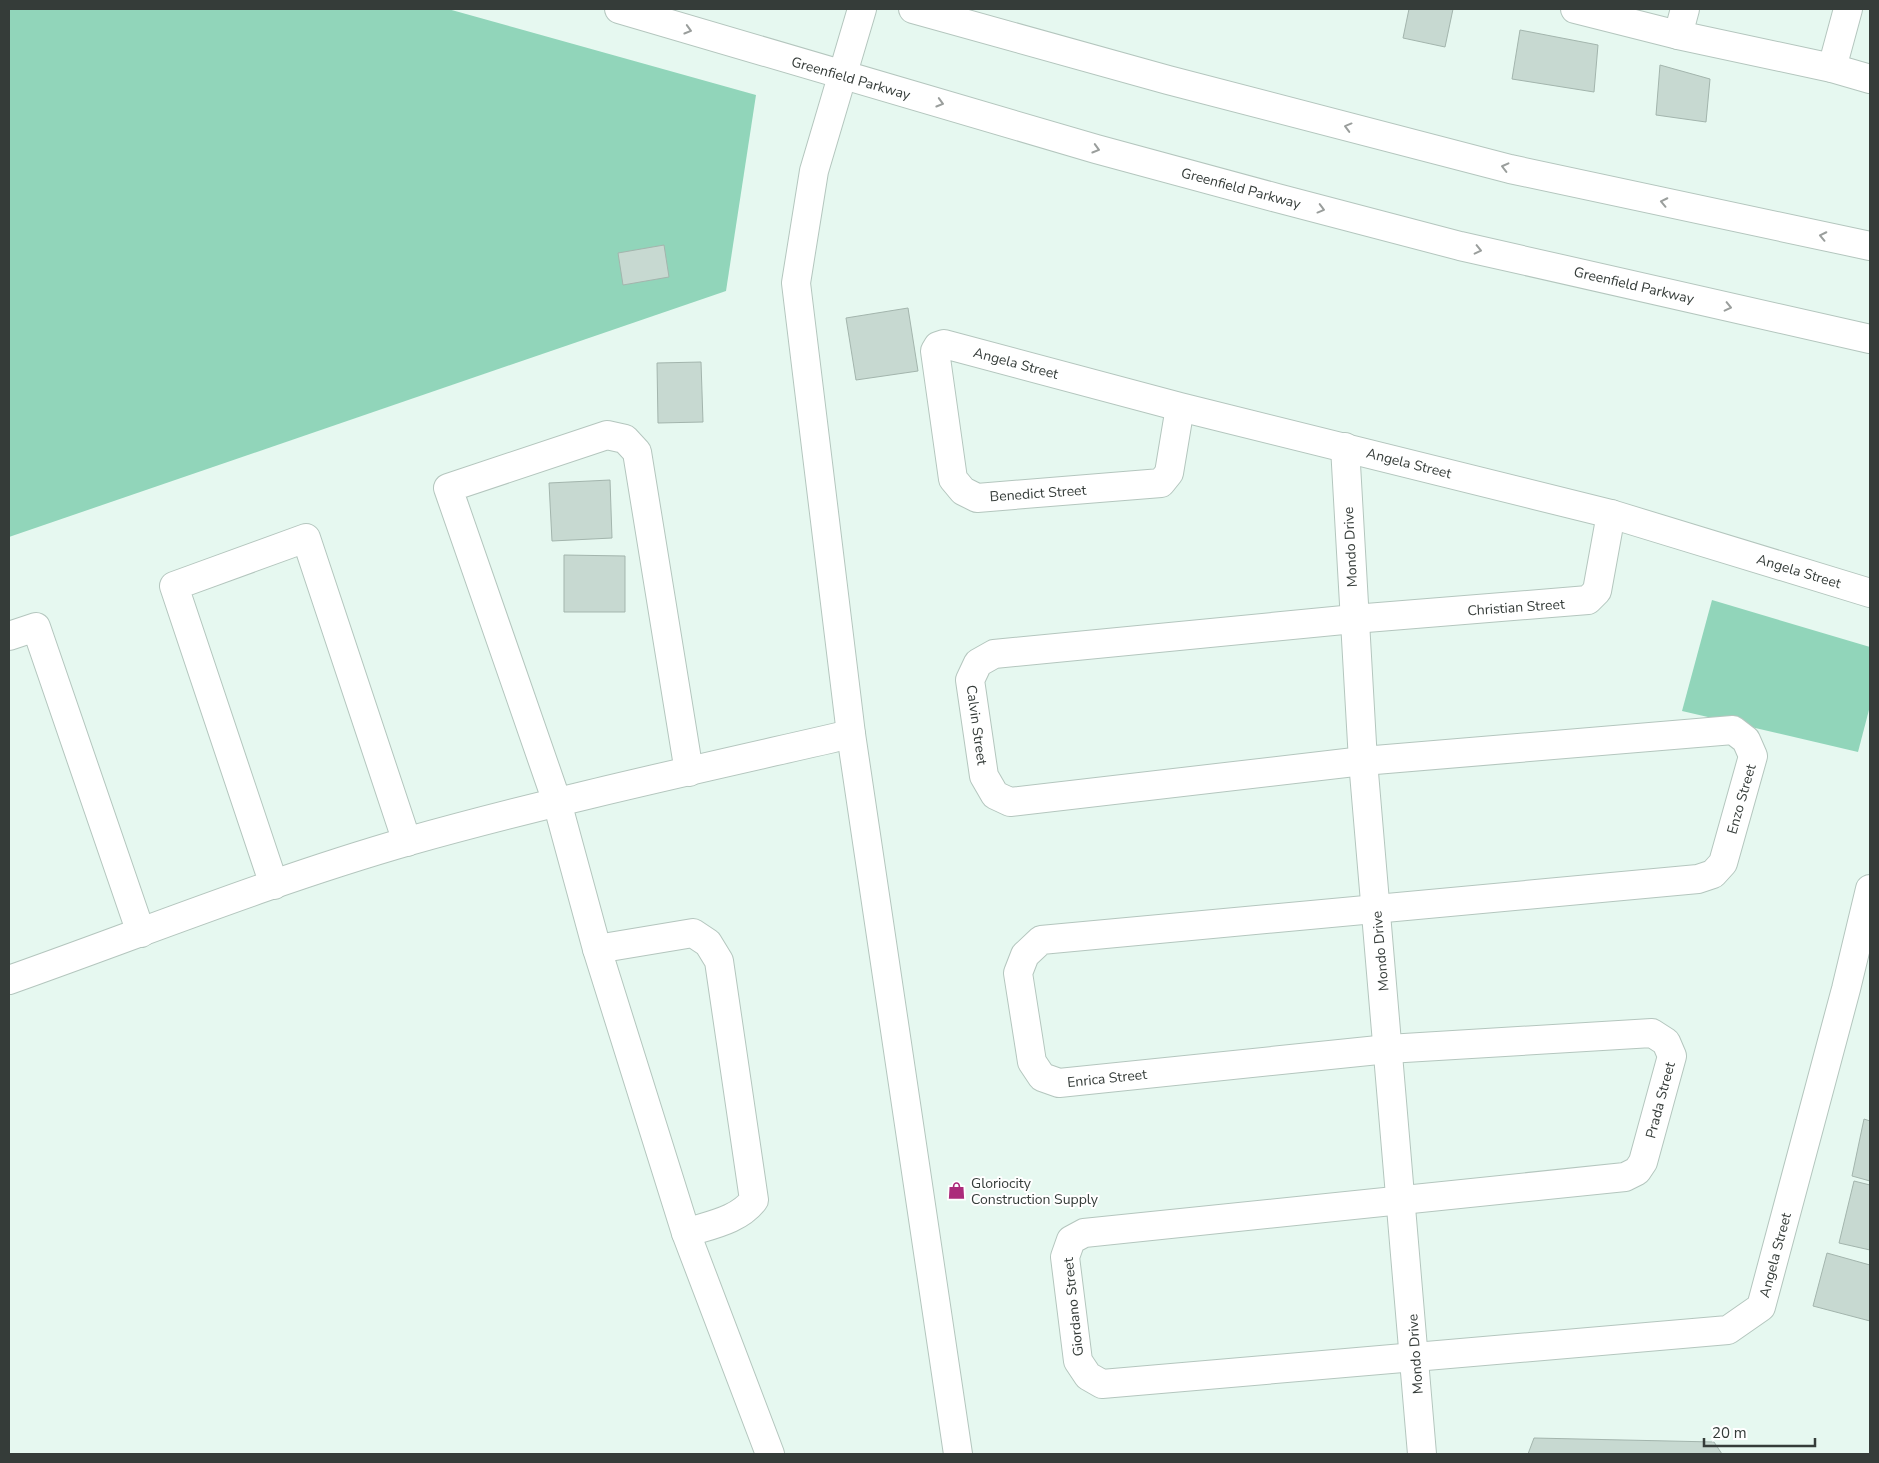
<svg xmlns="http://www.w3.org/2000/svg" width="1879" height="1463" viewBox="0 0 1879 1463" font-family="'Nunito Sans',sans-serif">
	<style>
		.green { fill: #91d5ba }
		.building { fill: #c7d9d1; stroke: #a3b5ad }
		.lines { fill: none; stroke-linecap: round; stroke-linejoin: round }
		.minor-casing { stroke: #b4c6be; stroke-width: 30 }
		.secondary-casing { stroke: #b4c6be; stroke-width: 30 }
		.minor { stroke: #fff; stroke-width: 28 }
		.secondary { stroke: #fff; stroke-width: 28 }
		.oneway { stroke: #9a9e9c }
		.labels { text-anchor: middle; stroke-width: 4; stroke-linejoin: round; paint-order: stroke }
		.street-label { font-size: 14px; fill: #353c39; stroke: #fff }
		.poi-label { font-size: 14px; fill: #353c39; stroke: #fff; text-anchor: start }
	</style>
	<rect width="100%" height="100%" fill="#e6f8f0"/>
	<g class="green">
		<path d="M 9,9 L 448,9 L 756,95 L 726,291 L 9,537 Z"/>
		<path d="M 1712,600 L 1870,647 L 1870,706 L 1858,752 L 1682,711 Z"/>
	</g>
	<g class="building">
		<path d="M 1409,9 L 1453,9 L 1445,47 L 1403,38 Z"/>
		<path d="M 1520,30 L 1598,45 L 1594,92 L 1512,79 Z"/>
		<path d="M 1660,65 L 1710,79 L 1706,122 L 1656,115 Z"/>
		<path d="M 664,245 L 669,277 L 623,285 L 618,253 Z"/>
		<path d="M 908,308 L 918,371 L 856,380 L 846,318 Z"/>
		<path d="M 701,362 L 703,422 L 658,423 L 657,363 Z"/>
		<path d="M 610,480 L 612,538 L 552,541 L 549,483 Z"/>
		<path d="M 564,555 L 625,556 L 625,612 L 564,612 Z"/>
		<path d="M 1864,1119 L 1870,1121 L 1870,1181 L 1852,1176 Z"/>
		<path d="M 1854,1181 L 1870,1185 L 1870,1250 L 1839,1243 Z"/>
		<path d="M 1827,1253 L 1870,1265 L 1870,1321 L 1813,1306 Z"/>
		<path d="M 1534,1438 L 1714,1442 L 1722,1454 L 1528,1454 Z"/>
	</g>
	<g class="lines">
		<defs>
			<g id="minor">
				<path d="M 862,9 L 814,171 L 796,283 L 851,734 L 958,1454"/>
				<path d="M 1575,9 L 1678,35 L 1832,68 L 1870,79"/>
				<path d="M 1678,35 L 1685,9"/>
				<path d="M 1832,68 L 1848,9"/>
				<path d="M 1180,407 L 1169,473 L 1161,483 L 977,498 L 963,491 L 953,479 L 935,351 L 938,346 L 944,344 L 1180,407 L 1611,514 L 1870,593"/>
				<path d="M 1345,447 L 1363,761 L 1422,1454"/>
				<path d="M 1611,514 L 1597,591 L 1588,600 L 1354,619 L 994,654 L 978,663 L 970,680 L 984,776 L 995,795 L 1010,802 L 1363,761 L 1733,730 L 1746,740 L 1753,756 L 1723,863 L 1713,874 L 1698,879 L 1041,940 L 1025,955 L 1018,973 L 1032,1062 L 1042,1077 L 1059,1083 L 1388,1049 L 1652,1033 L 1666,1042 L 1672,1056 L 1643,1162 L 1637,1171 L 1625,1177 L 1084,1233 L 1071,1240 L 1065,1257 L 1078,1361 L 1088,1376 L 1102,1384 L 1728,1330 L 1761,1307 L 1846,989 L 1870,889"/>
				<path d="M 9,636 L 36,627 L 141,933"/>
				<path d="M 689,772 L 637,452 L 625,439 L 607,435 L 448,488 L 557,802 L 597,949 L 686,1233 L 770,1454"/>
				<path d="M 274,885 L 174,586 L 306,538 L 407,842"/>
				<path d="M 597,949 L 693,933 L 708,943 L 719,961 L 754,1200 C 738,1221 709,1225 686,1233"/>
				<path d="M 9,980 C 142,933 273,880 409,841 C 555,800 703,768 851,734"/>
			</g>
			<g id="secondary">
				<path d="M 619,9 L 1096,149 L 1277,198 L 1460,246 L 1870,339"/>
				<path d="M 913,9 L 1168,80 L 1510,169 L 1870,246"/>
			</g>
		</defs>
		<use href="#minor" class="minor-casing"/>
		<use href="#secondary" class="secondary-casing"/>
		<use href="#minor" class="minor"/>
		<use href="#secondary" class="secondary"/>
	</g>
	<defs><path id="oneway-chevron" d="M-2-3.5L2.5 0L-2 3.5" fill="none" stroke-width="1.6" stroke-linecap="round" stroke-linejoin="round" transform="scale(1.25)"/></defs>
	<g class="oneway">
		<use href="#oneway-chevron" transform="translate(688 30) rotate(16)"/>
		<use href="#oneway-chevron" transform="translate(940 103) rotate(16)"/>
		<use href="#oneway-chevron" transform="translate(1348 127) rotate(-165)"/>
		<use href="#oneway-chevron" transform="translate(1096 149) rotate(16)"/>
		<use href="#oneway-chevron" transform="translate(1505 167) rotate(-166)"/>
		<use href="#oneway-chevron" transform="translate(1664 202) rotate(-168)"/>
		<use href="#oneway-chevron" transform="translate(1321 209) rotate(15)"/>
		<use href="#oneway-chevron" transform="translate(1823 236) rotate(-168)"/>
		<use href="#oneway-chevron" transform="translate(1478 250) rotate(13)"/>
		<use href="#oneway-chevron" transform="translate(1728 307) rotate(13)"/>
	</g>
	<defs>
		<symbol id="shop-bare" viewBox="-9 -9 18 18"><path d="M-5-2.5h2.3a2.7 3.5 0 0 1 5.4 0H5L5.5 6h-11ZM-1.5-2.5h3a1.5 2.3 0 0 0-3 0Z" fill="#ab2b7a" stroke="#fff" stroke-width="2.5" paint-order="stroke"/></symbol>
	</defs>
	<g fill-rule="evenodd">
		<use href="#shop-bare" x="944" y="1178" width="25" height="25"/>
	</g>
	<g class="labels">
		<g class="street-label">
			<text transform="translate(851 78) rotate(16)" y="5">Greenfield Parkway</text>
			<text transform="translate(1241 188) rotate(15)" y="5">Greenfield Parkway</text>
			<text transform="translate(1634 285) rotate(13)" y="5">Greenfield Parkway</text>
			<text transform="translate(1016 363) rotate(15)" y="5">Angela Street</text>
			<text transform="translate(1409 463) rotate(14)" y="5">Angela Street</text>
			<text transform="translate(1038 493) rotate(-4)" y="5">Benedict Street</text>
			<text transform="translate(1350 547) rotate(-93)" y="5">Mondo Drive</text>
			<text transform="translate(1799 571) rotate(17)" y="5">Angela Street</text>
			<text transform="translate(1516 607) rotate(-4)" y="5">Christian Street</text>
			<text transform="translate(977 725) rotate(82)" y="5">Calvin Street</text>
			<text transform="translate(1741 799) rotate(-74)" y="5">Enzo Street</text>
			<text transform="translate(1380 951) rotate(-95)" y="5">Mondo Drive</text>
			<text transform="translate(1107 1078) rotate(-6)" y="5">Enrica Street</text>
			<text transform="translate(1660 1100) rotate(-75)" y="5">Prada Street</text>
			<text transform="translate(1775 1255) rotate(-75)" y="5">Angela Street</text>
			<text transform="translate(1073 1307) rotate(-96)" y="5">Giordano Street</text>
			<text transform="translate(1415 1354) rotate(-94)" y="5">Mondo Drive</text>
		</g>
		<g class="poi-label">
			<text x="971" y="1188">Gloriocity<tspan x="971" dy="16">Construction Supply</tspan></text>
		</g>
	</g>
	<rect width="1879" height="1463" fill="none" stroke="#353c39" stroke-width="20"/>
	<path d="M1704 1438v8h111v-8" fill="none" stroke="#353c39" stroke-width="2.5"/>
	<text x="1712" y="1438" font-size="15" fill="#353c39" stroke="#ffffff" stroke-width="4" paint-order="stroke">20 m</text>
</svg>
